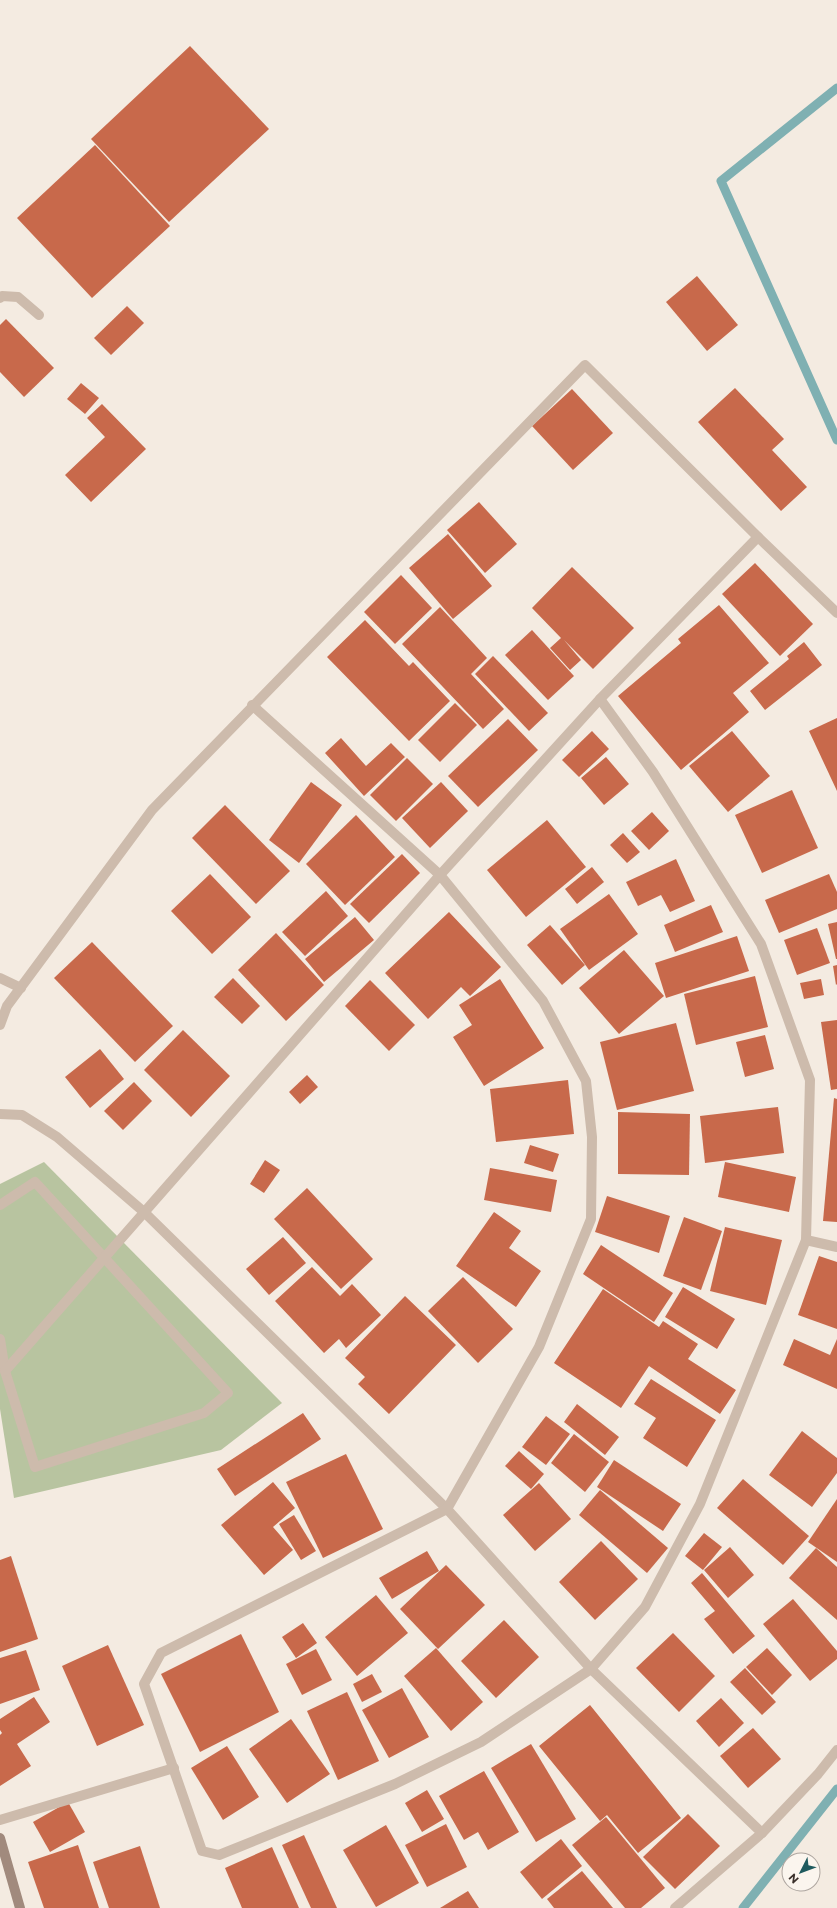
<svg xmlns="http://www.w3.org/2000/svg" width="837" height="1908" viewBox="0 0 837 1908" font-family="Montserrat,sans-serif">
	<style>
		.green { fill: #b8c4a0 }
		.lines { fill: none; stroke-linecap: round; stroke-linejoin: round }
		.stream { stroke: #7fb0b2; stroke-width: 9 }
		.building { fill: #c8694b }
		.lane { stroke: #cdbbac; stroke-width: 10 }
		.street { stroke: #cdbbac; stroke-width: 10 }
		.secondary { stroke: #a18a7d; stroke-width: 10 }
	</style>
	<rect width="100%" height="100%" fill="#f4ebe1"/>
	<path class="green" d="M 44,1162 L 282,1403 L 221,1450 L 14,1498 L 0,1409 L 0,1184 Z"/>
	<g class="lines">
		<g class="stream">
			<path d="M 837,88 L 721,181 L 837,440"/>
			<path d="M 743,1908 L 837,1789"/>
		</g>
	</g>
	<g class="building">
		<path d="M 190,46 L 269,129 L 169,222 L 91,139 Z"/>
		<path d="M 95,145 L 170,226 L 92,298 L 17,218 Z"/>
		<path d="M 697,276 L 738,325 L 707,351 L 666,302 Z"/>
		<path d="M 127,306 L 144,323 L 111,355 L 94,338 Z"/>
		<path d="M 6,319 L 54,368 L 24,397 L 0,372 L 0,325 Z"/>
		<path d="M 81,383 L 99,398 L 85,414 L 67,399 Z"/>
		<path d="M 735,388 L 784,439 L 772,450 L 807,487 L 781,511 L 698,422 Z"/>
		<path d="M 572,389 L 613,433 L 573,470 L 532,426 Z"/>
		<path d="M 102,404 L 146,449 L 91,502 L 65,475 L 105,437 L 87,418 Z"/>
		<path d="M 479,502 L 517,544 L 485,573 L 447,530 Z"/>
		<path d="M 448,534 L 492,586 L 453,619 L 409,568 Z"/>
		<path d="M 755,563 L 813,624 L 780,656 L 722,594 Z"/>
		<path d="M 572,567 L 634,628 L 593,669 L 564,640 L 581,660 L 570,670 L 550,648 L 561,638 L 532,608 Z"/>
		<path d="M 401,575 L 432,608 L 395,644 L 364,612 Z"/>
		<path d="M 719,605 L 769,663 L 733,693 L 749,712 L 681,770 L 618,696 L 681,643 L 678,639 Z"/>
		<path d="M 440,607 L 487,658 L 471,674 L 504,709 L 483,729 L 402,644 Z"/>
		<path d="M 365,620 L 409,666 L 413,662 L 450,701 L 409,741 L 327,657 Z"/>
		<path d="M 532,630 L 574,676 L 548,700 L 505,655 Z"/>
		<path d="M 804,642 L 822,665 L 765,710 L 750,691 L 789,659 L 787,656 Z"/>
		<path d="M 493,656 L 548,713 L 529,731 L 475,674 Z"/>
		<path d="M 455,703 L 477,725 L 440,762 L 418,740 Z"/>
		<path d="M 837,718 L 837,791 L 809,731 Z"/>
		<path d="M 508,719 L 538,750 L 478,807 L 448,776 Z"/>
		<path d="M 592,731 L 609,749 L 579,777 L 562,760 Z"/>
		<path d="M 732,731 L 770,776 L 728,812 L 689,766 Z"/>
		<path d="M 341,738 L 366,766 L 391,743 L 405,757 L 364,796 L 325,753 Z"/>
		<path d="M 606,757 L 629,784 L 604,805 L 581,778 Z"/>
		<path d="M 407,758 L 433,784 L 396,821 L 370,795 Z"/>
		<path d="M 311,782 L 342,805 L 299,863 L 269,840 Z"/>
		<path d="M 441,782 L 468,811 L 430,848 L 402,818 Z"/>
		<path d="M 792,790 L 818,848 L 762,873 L 735,815 Z"/>
		<path d="M 225,805 L 290,871 L 256,904 L 192,838 Z"/>
		<path d="M 652,812 L 669,831 L 649,850 L 631,831 Z"/>
		<path d="M 356,815 L 395,857 L 345,905 L 306,864 Z"/>
		<path d="M 547,820 L 586,867 L 526,917 L 487,870 Z"/>
		<path d="M 623,833 L 640,852 L 627,863 L 610,845 Z"/>
		<path d="M 402,854 L 420,873 L 369,923 L 350,904 Z"/>
		<path d="M 676,859 L 695,901 L 670,912 L 661,895 L 638,906 L 626,882 Z"/>
		<path d="M 592,867 L 604,882 L 577,904 L 565,889 Z"/>
		<path d="M 210,874 L 251,917 L 212,954 L 171,911 Z"/>
		<path d="M 829,874 L 837,892 L 837,909 L 779,933 L 765,900 Z"/>
		<path d="M 326,891 L 348,916 L 305,956 L 282,932 Z"/>
		<path d="M 609,894 L 638,934 L 589,970 L 560,929 Z"/>
		<path d="M 711,905 L 723,932 L 675,952 L 664,925 Z"/>
		<path d="M 449,912 L 501,967 L 470,996 L 461,987 L 428,1019 L 385,973 Z"/>
		<path d="M 355,917 L 374,940 L 324,982 L 305,959 Z"/>
		<path d="M 837,922 L 837,959 L 836,959 L 828,924 Z"/>
		<path d="M 550,925 L 585,965 L 562,985 L 527,945 Z"/>
		<path d="M 817,928 L 830,963 L 797,975 L 784,940 Z"/>
		<path d="M 276,933 L 324,985 L 286,1021 L 238,970 Z"/>
		<path d="M 737,936 L 749,971 L 666,998 L 655,963 Z"/>
		<path d="M 92,942 L 173,1026 L 135,1062 L 54,978 Z"/>
		<path d="M 624,950 L 664,996 L 619,1034 L 579,988 Z"/>
		<path d="M 837,965 L 837,984 L 836,985 L 833,966 Z"/>
		<path d="M 755,976 L 768,1027 L 696,1045 L 684,994 Z"/>
		<path d="M 233,978 L 260,1006 L 242,1024 L 214,997 Z"/>
		<path d="M 500,979 L 544,1048 L 484,1086 L 453,1037 L 472,1025 L 459,1005 Z"/>
		<path d="M 821,979 L 824,995 L 804,999 L 800,983 Z"/>
		<path d="M 370,980 L 415,1025 L 389,1051 L 345,1006 Z"/>
		<path d="M 837,1020 L 837,1089 L 831,1090 L 821,1022 Z"/>
		<path d="M 676,1023 L 694,1091 L 617,1110 L 600,1042 Z"/>
		<path d="M 183,1030 L 230,1076 L 191,1117 L 144,1070 Z"/>
		<path d="M 765,1035 L 774,1069 L 745,1077 L 736,1042 Z"/>
		<path d="M 100,1049 L 124,1079 L 90,1108 L 65,1077 Z"/>
		<path d="M 307,1075 L 318,1087 L 300,1104 L 289,1092 Z"/>
		<path d="M 568,1080 L 574,1134 L 496,1142 L 490,1089 Z"/>
		<path d="M 134,1082 L 152,1101 L 123,1130 L 104,1111 Z"/>
		<path d="M 834,1098 L 837,1099 L 837,1222 L 823,1221 Z"/>
		<path d="M 778,1107 L 784,1153 L 705,1163 L 700,1116 Z"/>
		<path d="M 618,1112 L 690,1114 L 689,1175 L 618,1174 Z"/>
		<path d="M 530,1145 L 559,1154 L 553,1172 L 524,1163 Z"/>
		<path d="M 265,1160 L 280,1170 L 264,1193 L 250,1184 Z"/>
		<path d="M 725,1162 L 796,1177 L 789,1212 L 718,1197 Z"/>
		<path d="M 490,1168 L 557,1180 L 551,1212 L 484,1200 Z"/>
		<path d="M 307,1188 L 373,1259 L 341,1289 L 274,1219 Z"/>
		<path d="M 607,1196 L 670,1216 L 659,1253 L 595,1232 Z"/>
		<path d="M 494,1212 L 521,1231 L 509,1248 L 541,1271 L 516,1307 L 456,1266 Z"/>
		<path d="M 684,1217 L 722,1231 L 701,1290 L 663,1276 Z"/>
		<path d="M 725,1227 L 782,1240 L 766,1305 L 710,1291 Z"/>
		<path d="M 283,1237 L 306,1263 L 269,1295 L 246,1269 Z"/>
		<path d="M 601,1245 L 673,1293 L 654,1322 L 583,1274 Z"/>
		<path d="M 819,1256 L 837,1262 L 837,1329 L 798,1315 Z"/>
		<path d="M 312,1267 L 340,1296 L 352,1284 L 381,1315 L 346,1348 L 339,1339 L 324,1353 L 275,1301 Z"/>
		<path d="M 463,1277 L 513,1329 L 478,1363 L 428,1311 Z"/>
		<path d="M 683,1287 L 735,1319 L 717,1349 L 665,1317 Z"/>
		<path d="M 603,1289 L 659,1327 L 663,1321 L 698,1344 L 688,1359 L 736,1390 L 720,1414 L 649,1366 L 621,1408 L 554,1363 Z"/>
		<path d="M 405,1296 L 456,1345 L 389,1414 L 358,1384 L 365,1377 L 345,1358 Z"/>
		<path d="M 794,1339 L 830,1355 L 837,1339 L 837,1389 L 783,1365 Z"/>
		<path d="M 651,1379 L 716,1420 L 687,1467 L 643,1438 L 656,1418 L 634,1404 Z"/>
		<path d="M 577,1404 L 619,1437 L 605,1455 L 564,1422 Z"/>
		<path d="M 303,1413 L 321,1439 L 235,1496 L 217,1469 Z"/>
		<path d="M 546,1416 L 570,1434 L 546,1465 L 522,1447 Z"/>
		<path d="M 802,1431 L 837,1458 L 837,1473 L 812,1507 L 769,1475 Z"/>
		<path d="M 574,1434 L 609,1462 L 585,1492 L 551,1463 Z"/>
		<path d="M 519,1451 L 544,1474 L 531,1489 L 505,1466 Z"/>
		<path d="M 346,1454 L 383,1529 L 323,1558 L 286,1482 Z"/>
		<path d="M 614,1460 L 681,1504 L 663,1531 L 597,1487 Z"/>
		<path d="M 743,1479 L 809,1536 L 783,1565 L 717,1508 Z"/>
		<path d="M 273,1482 L 295,1508 L 273,1527 L 293,1550 L 264,1575 L 221,1525 Z"/>
		<path d="M 539,1483 L 571,1519 L 535,1551 L 503,1515 Z"/>
		<path d="M 600,1490 L 668,1548 L 647,1573 L 579,1515 Z"/>
		<path d="M 837,1499 L 837,1562 L 808,1542 Z"/>
		<path d="M 294,1515 L 316,1551 L 301,1560 L 279,1524 Z"/>
		<path d="M 704,1533 L 722,1547 L 703,1570 L 685,1556 Z"/>
		<path d="M 601,1541 L 638,1579 L 595,1620 L 559,1582 Z"/>
		<path d="M 730,1547 L 754,1575 L 728,1598 L 704,1570 Z"/>
		<path d="M 816,1548 L 837,1567 L 837,1620 L 789,1578 Z"/>
		<path d="M 427,1551 L 439,1571 L 392,1599 L 379,1578 Z"/>
		<path d="M 11,1556 L 38,1639 L 0,1652 L 0,1560 Z"/>
		<path d="M 446,1565 L 485,1605 L 438,1649 L 400,1609 Z"/>
		<path d="M 702,1573 L 755,1636 L 733,1654 L 704,1619 L 715,1611 L 691,1583 Z"/>
		<path d="M 376,1595 L 408,1633 L 357,1676 L 325,1637 Z"/>
		<path d="M 793,1599 L 837,1651 L 837,1659 L 810,1681 L 763,1624 Z"/>
		<path d="M 504,1620 L 539,1657 L 496,1698 L 461,1661 Z"/>
		<path d="M 303,1623 L 317,1643 L 296,1658 L 282,1637 Z"/>
		<path d="M 673,1633 L 715,1676 L 679,1712 L 636,1668 Z"/>
		<path d="M 241,1634 L 279,1712 L 200,1752 L 161,1674 Z"/>
		<path d="M 108,1645 L 144,1725 L 97,1746 L 62,1666 Z"/>
		<path d="M 436,1648 L 483,1702 L 451,1731 L 404,1676 Z"/>
		<path d="M 767,1648 L 792,1675 L 772,1695 L 746,1667 Z"/>
		<path d="M 316,1649 L 332,1680 L 302,1695 L 286,1664 Z"/>
		<path d="M 26,1650 L 40,1690 L 0,1704 L 0,1658 Z"/>
		<path d="M 745,1668 L 776,1702 L 762,1715 L 730,1682 Z"/>
		<path d="M 372,1674 L 382,1692 L 362,1702 L 353,1684 Z"/>
		<path d="M 402,1688 L 429,1737 L 389,1758 L 362,1710 Z"/>
		<path d="M 347,1692 L 379,1761 L 338,1780 L 307,1711 Z"/>
		<path d="M 34,1697 L 50,1722 L 17,1744 L 31,1766 L 0,1786 L 0,1735 L 2,1733 L 0,1730 L 0,1719 Z"/>
		<path d="M 721,1698 L 744,1723 L 719,1747 L 696,1721 Z"/>
		<path d="M 590,1705 L 681,1818 L 638,1853 L 607,1815 L 600,1821 L 539,1746 Z"/>
		<path d="M 291,1719 L 330,1774 L 287,1803 L 249,1749 Z"/>
		<path d="M 753,1728 L 781,1759 L 748,1788 L 720,1756 Z"/>
		<path d="M 531,1744 L 576,1819 L 536,1842 L 491,1768 Z"/>
		<path d="M 227,1746 L 259,1797 L 223,1820 L 191,1768 Z"/>
		<path d="M 484,1771 L 519,1832 L 488,1850 L 478,1832 L 464,1840 L 439,1796 Z"/>
		<path d="M 427,1790 L 444,1819 L 422,1832 L 405,1803 Z"/>
		<path d="M 68,1802 L 85,1832 L 50,1852 L 33,1822 Z"/>
		<path d="M 688,1814 L 720,1846 L 675,1889 L 643,1857 Z"/>
		<path d="M 606,1817 L 665,1888 L 641,1908 L 625,1908 L 572,1845 Z"/>
		<path d="M 446,1824 L 467,1867 L 427,1887 L 405,1845 Z"/>
		<path d="M 386,1825 L 419,1883 L 376,1907 L 343,1850 Z"/>
		<path d="M 304,1835 L 337,1908 L 311,1908 L 282,1845 Z"/>
		<path d="M 561,1839 L 582,1866 L 542,1899 L 520,1872 Z"/>
		<path d="M 78,1845 L 99,1908 L 44,1908 L 28,1862 Z"/>
		<path d="M 140,1846 L 160,1908 L 109,1908 L 93,1862 Z"/>
		<path d="M 272,1847 L 299,1908 L 242,1908 L 225,1868 Z"/>
		<path d="M 582,1871 L 613,1908 L 554,1908 L 547,1899 Z"/>
		<path d="M 468,1891 L 479,1908 L 440,1908 Z"/>
	</g>
	<g class="lines">
		<path class="lane" d="M 0,298 L 2,296 L 18,297 L 39,315"/>
		<g class="street">
			<path d="M 600,699 L 758,537 L 837,613"/>
			<path d="M 0,978 L 21,988"/>
			<path d="M 0,1025 L 7,1006 L 152,810 L 585,365 L 758,537"/>
			<path d="M 0,1114 L 22,1115 L 57,1137 L 144,1212 L 447,1509 L 591,1669 L 762,1833 L 675,1908"/>
			<path d="M 0,1205 L 35,1182 L 228,1393 L 204,1413 L 35,1467 L 5,1371 L 0,1339"/>
			<path d="M 806,1240 L 837,1247"/>
			<path d="M 5,1371 L 440,875 L 600,699 L 653,772 L 761,944 L 810,1080 L 806,1240 L 700,1504 L 645,1607 L 591,1669 L 481,1742 L 395,1784 L 219,1855 L 202,1851 L 144,1684 L 161,1653 L 447,1509 L 539,1347 L 591,1219 L 592,1137 L 586,1081 L 543,1001 L 440,875 L 252,705"/>
			<path d="M 0,1820 L 174,1768"/>
			<path d="M 762,1833 L 818,1774 L 837,1750"/>
		</g>
		<path class="secondary" d="M 0,1838 L 20,1908"/>
	</g>
	<g transform="translate(801 1872) rotate(228)"><circle r="19" fill="#fbf5ee" stroke="#aea6a0"/>
	<path d="M0-3L7 15L0 10L-7 15Z" fill="#1f5a5e"/>
	<text y="-6" font-size="11" font-weight="bold" text-anchor="middle" fill="#3b302b">N</text>
	</g>
</svg>
